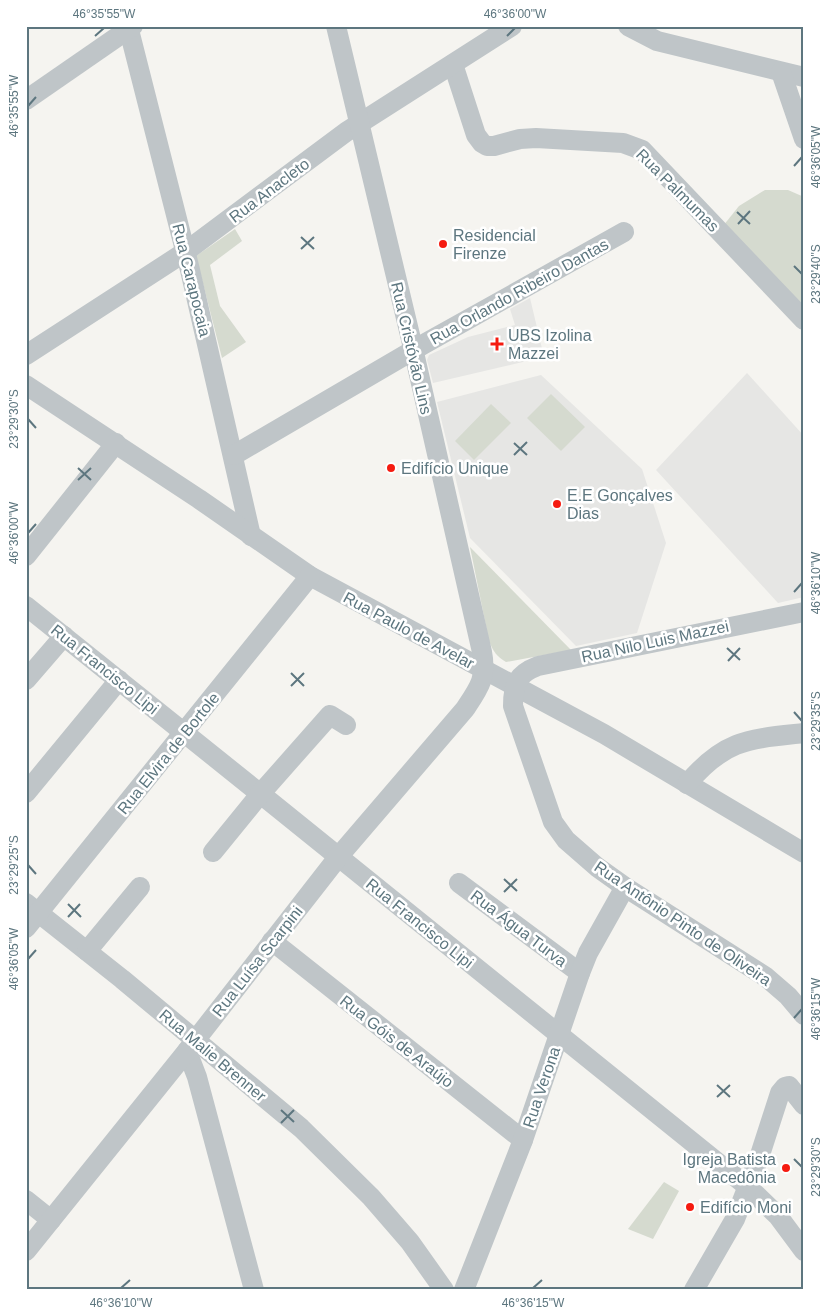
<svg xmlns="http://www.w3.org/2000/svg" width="830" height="1316" viewBox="0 0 830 1316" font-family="Arial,sans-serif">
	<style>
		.built { fill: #e6e6e4 }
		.green { fill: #d5dacf }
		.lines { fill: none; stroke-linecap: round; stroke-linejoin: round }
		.minor { stroke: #bfc5c8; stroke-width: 20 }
		.ticks { fill: none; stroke: #5d767f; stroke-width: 2 }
		.poi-dot { fill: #f51b10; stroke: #fff; stroke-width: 2 }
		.labels { text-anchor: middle; stroke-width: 5; stroke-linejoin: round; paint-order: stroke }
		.street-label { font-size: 16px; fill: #5d767f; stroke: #fff }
		.poi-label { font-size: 16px; fill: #5d767f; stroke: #fff; text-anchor: start }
		.neatline { fill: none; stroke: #5d767f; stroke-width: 2 }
		.ticks-label { font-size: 12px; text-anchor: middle; fill: #5d767f }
	</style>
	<rect width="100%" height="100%" fill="#f5f4f0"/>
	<g class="built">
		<path d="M 530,298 L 544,357 L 433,383 L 427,360 L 429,355 L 468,337 L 515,325 L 510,309 Z"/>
		<path d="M 747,373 L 804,436 L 804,597 L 778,603 L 656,470 Z"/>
		<path d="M 541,375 L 642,469 L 666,543 L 637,633 L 576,646 L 470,538 L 437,402 Z"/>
	</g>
	<g class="green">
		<path d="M 765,190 L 788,190 L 804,197 L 804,309 L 723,226 L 739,206 Z"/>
		<path d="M 235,229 L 242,241 L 210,265 L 220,306 L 246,342 L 222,358 L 196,256 Z"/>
		<path d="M 551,394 L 585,427 L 561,451 L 527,418 Z"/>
		<path d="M 491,404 L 511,423 L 474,460 L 455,441 Z"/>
		<path d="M 470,547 L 571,650 L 506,662 C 497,657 493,651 489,641 Z"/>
		<path d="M 664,1182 L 679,1191 L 653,1239 L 628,1229 Z"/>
	</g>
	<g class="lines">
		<g class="minor">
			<path d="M 128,26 L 190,270 L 251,536"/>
			<path d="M 628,26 L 657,41 L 804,77"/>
			<path d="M 453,64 L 476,135 L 482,143 L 487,146 L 494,146 L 520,139 L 536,138 L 623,143 L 642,150 L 804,320"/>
			<path d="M 781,72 L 804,139"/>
			<path d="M 26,100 L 133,26"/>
			<path d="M 26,355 L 185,252 L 346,132 L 512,26"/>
			<path d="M 26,385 L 199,499 L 310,576 L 604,734 L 804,853"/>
			<path d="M 234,455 L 424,344 L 624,232"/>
			<path d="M 26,556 L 116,443"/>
			<path d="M 26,606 C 268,798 507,995 748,1187 L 778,1216 L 804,1251"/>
			<path d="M 804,612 L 538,666 C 517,674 513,684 513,706 L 553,822 L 566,840 L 597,867 L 625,887 L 766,977 L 788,996 L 804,1015"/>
			<path d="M 26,680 L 64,636"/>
			<path d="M 687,784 C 725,739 749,739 804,733"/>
			<path d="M 26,793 L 119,680"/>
			<path d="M 213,852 L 261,793 L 330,715 L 346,725"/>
			<path d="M 459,883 L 580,973"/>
			<path d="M 26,903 L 122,979 L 301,1128 L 371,1197 L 410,1242 L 444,1290"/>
			<path d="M 26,928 L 310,576"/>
			<path d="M 272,941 L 523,1140"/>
			<path d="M 87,951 L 140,887"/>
			<path d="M 187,1051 L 197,1077 L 254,1290"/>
			<path d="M 26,1200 L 51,1220"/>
			<path d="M 26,1251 L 187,1051 L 339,856 L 465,709 C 479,688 487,678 482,652 L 410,335 L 336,26"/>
			<path d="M 464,1290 L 523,1140 L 580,973 L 588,953 L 625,887"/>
			<path d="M 694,1290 L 735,1219 L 759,1158 L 780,1093 L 785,1087 L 789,1086 L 804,1105"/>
		</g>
	</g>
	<path class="ticks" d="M 95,36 L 104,28M 507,36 L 515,28M 28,106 L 36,97M 794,166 L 802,157M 737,212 L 750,224M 738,224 L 750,211M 301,237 L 314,249M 301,249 L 314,237M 794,266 L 802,274M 28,419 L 36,428M 514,443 L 527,455M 514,455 L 527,442M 78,468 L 91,480M 78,480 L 91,468M 28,533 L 36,524M 794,592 L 802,583M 727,648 L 740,660M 728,661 L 740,648M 291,673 L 304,686M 291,686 L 304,673M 794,712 L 802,721M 28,865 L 36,874M 504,879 L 517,891M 504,892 L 517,879M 68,904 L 81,917M 68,917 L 80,904M 28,959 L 36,950M 794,1018 L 802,1009M 717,1085 L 730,1097M 717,1097 L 730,1085M 281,1110 L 294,1122M 281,1123 L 294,1110M 794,1159 L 802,1167M 121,1288 L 130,1280M 533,1288 L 542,1280"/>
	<g class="poi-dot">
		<circle cx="443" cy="244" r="5"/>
		<path d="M494.5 336.5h5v5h5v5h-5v5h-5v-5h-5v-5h5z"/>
		<circle cx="391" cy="468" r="5"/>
		<circle cx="557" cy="504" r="5"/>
		<circle cx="786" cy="1168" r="5"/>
		<circle cx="690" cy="1207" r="5"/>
	</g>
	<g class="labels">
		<g class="street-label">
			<text transform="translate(269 190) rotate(-37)" y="6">Rua Anacleto</text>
			<text transform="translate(678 190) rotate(45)" y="6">Rua Palmumas</text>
			<text transform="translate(192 280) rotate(76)" y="6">Rua Carapocaia</text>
			<text transform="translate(519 291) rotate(-29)" y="6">Rua Orlando Ribeiro Dantas</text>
			<text transform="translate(412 348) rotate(77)" y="6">Rua Cristóvão Lins</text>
			<text transform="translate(409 630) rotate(28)" y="6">Rua Paulo de Avelar</text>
			<text transform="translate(655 641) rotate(-12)" y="6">Rua Nilo Luis Mazzei</text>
			<text transform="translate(105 669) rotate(39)" y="6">Rua Francisco Lipi</text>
			<text transform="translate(168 753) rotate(-51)" y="6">Rua Elvira de Bortole</text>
			<text transform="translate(420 923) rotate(39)" y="6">Rua Francisco Lipi</text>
			<text transform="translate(683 923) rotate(34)" y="6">Rua Antônio Pinto de Oliveira</text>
			<text transform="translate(519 928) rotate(37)" y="6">Rua Água Turva</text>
			<text transform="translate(257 961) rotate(-52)" y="6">Rua Luísa Scarpini</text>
			<text transform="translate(397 1041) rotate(38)" y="6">Rua Góis de Araújo</text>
			<text transform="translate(213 1055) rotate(40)" y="6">Rua Malie Brenner</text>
			<text transform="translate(541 1087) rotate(-71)" y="6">Rua Verona</text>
		</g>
		<g class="poi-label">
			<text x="453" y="241">Residencial<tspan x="453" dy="18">Firenze</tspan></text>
			<text x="508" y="341">UBS Izolina<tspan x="508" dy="18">Mazzei</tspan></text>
			<text x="401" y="474">Edifício Unique</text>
			<text x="567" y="501">E.E Gonçalves<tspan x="567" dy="18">Dias</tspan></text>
			<text x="776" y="1165" text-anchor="end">Igreja Batista<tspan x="776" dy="18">Macedônia</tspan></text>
			<text x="700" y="1213">Edifício Moni</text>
		</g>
	</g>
	<rect width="830" height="1316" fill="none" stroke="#ffffff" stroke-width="55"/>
	<rect x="28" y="28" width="774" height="1260" class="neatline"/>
	<g class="ticks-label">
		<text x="104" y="18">46°35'55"W</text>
		<text x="515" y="18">46°36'00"W</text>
		<text transform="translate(14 106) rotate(-90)" y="4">46°35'55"W</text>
		<text transform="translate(816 157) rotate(-90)" y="4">46°36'05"W</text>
		<text transform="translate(816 274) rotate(-90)" y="4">23°29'40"S</text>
		<text transform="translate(14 419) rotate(-90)" y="4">23°29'30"S</text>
		<text transform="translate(14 533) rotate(-90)" y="4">46°36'00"W</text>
		<text transform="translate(816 583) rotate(-90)" y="4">46°36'10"W</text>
		<text transform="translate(816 721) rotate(-90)" y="4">23°29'35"S</text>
		<text transform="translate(14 865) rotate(-90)" y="4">23°29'25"S</text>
		<text transform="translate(14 959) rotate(-90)" y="4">46°36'05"W</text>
		<text transform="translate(816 1009) rotate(-90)" y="4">46°36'15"W</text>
		<text transform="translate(816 1167) rotate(-90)" y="4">23°29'30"S</text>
		<text x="121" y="1307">46°36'10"W</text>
		<text x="533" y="1307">46°36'15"W</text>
	</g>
</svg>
